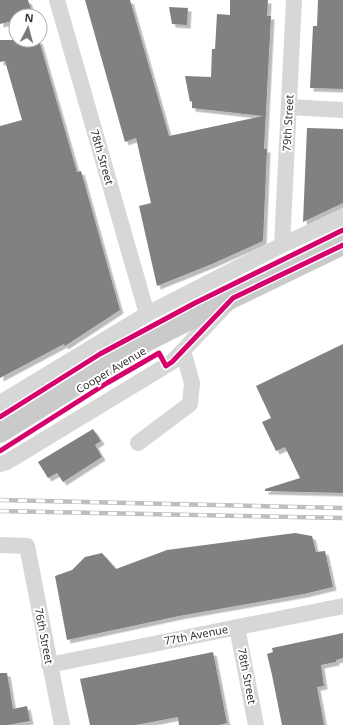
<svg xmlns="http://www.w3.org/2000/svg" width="343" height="725" viewBox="0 0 343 725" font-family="'Noto Sans',sans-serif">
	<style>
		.building { fill: #818181; filter: url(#shadow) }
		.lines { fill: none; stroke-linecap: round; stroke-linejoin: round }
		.minor { stroke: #d7d7d7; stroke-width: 16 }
		.major { stroke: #cacaca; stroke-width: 20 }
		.rail-casing { stroke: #bebebe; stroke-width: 4.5 }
		.rail { stroke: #fff; stroke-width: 3; stroke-dasharray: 9; stroke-linecap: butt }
		.cycleway-casing { stroke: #fff; stroke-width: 8 }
		.cycleway { stroke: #d6006c; stroke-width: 5 }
		.labels { text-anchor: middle; stroke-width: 4; stroke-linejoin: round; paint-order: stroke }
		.street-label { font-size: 11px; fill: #333; stroke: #fff }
	</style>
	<defs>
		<filter id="shadow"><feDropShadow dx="3.5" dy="3.5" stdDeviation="0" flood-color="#0004"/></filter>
	</defs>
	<rect width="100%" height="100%" fill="#fff"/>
	<g class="building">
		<path d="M 0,0 L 28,0 L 33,15 L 16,16 L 16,20 L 0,24 Z"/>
		<path d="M 85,0 L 130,0 L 169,136 L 263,116 L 192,108 L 192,101 L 190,102 L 185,76 L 211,77 L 212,49 L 215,49 L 217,14 L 230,15 L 230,0 L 268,0 L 267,16 L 271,16 L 264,149 L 267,149 L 263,241 L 212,264 L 157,286 L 139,206 L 151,203 L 136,138 L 125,142 Z"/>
		<path d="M 318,0 L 343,0 L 343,89 L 310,88 L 313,26 L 317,26 Z"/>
		<path d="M 169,7 L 188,8 L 187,25 L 172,24 Z"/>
		<path d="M 0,40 L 39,40 L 77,172 L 81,171 L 120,310 L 65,346 L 64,344 L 0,378 L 0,126 L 22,120 L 5,61 L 0,62 Z"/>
		<path d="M 307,128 L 343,129 L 343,203 L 303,222 Z"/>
		<path d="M 343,344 L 343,493 L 265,491 L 265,489 L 300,478 L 285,447 L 276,451 L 262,422 L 271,418 L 256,386 Z"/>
		<path d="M 93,429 L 101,441 L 95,445 L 102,457 L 63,482 L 57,473 L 48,478 L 38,462 Z"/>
		<path d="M 295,533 L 312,536 L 316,552 L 325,551 L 333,587 L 304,594 L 179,616 L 67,640 L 55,576 L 72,570 L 85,557 L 102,553 L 116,569 L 167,550 Z"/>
		<path d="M 343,633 L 343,658 L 336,660 L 336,662 L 321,665 L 324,686 L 317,687 L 324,725 L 282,725 L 272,675 L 267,654 L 273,652 L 272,648 Z"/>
		<path d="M 213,652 L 227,723 L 219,725 L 179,725 L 178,717 L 136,725 L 90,725 L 80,679 Z"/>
		<path d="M 0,673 L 7,673 L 13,709 L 27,706 L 30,721 L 8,725 L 0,725 Z"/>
	</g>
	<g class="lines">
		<g class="minor">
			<path d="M 57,0 L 147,314"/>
			<path d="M 289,107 L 343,110"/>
			<path d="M 282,245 L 294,0"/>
			<path d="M 0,403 L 147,314 L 282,245 L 343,217"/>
			<path d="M 138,443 L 190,404 L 192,383 L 183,351"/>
			<path d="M 0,464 L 7,462 L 172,362 L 227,304"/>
			<path d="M 0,545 L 27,546 L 62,725"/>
			<path d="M 237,627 L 256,725"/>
			<path d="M 49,665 L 343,606"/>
		</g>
		<path class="major" d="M 0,433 L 146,342 L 233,298 L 343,245"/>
		<defs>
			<g id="rail">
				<path d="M 0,500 L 343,508"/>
				<path d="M 0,511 L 343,518"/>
			</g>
		</defs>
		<use href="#rail" class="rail-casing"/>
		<use href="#rail" class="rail"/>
		<defs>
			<g id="cycleway">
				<path d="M 0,417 L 100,354 L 195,303 L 343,230"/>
				<path d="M 0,451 L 107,383 L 159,353 L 166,366 L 172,362 L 233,298 L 343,245"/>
			</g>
		</defs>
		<use href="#cycleway" class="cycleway-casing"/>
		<use href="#cycleway" class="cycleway"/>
	</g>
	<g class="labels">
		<g class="street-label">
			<text transform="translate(288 123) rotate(-87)" y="4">79th Street</text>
			<text transform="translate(102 157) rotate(74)" y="4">78th Street</text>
			<text transform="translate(111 370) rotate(-31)" y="4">Cooper Avenue</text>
			<text transform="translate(196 635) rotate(-11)" y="4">77th Avenue</text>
			<text transform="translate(44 636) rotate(79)" y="4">76th Street</text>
			<text transform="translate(247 676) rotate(79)" y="4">78th Street</text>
		</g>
	</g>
	<g transform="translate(28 28) rotate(6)"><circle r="19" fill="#ffffff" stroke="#adadad"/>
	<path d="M0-3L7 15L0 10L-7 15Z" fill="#7a7a7a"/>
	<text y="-6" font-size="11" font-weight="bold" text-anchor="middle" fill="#333333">N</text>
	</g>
</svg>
